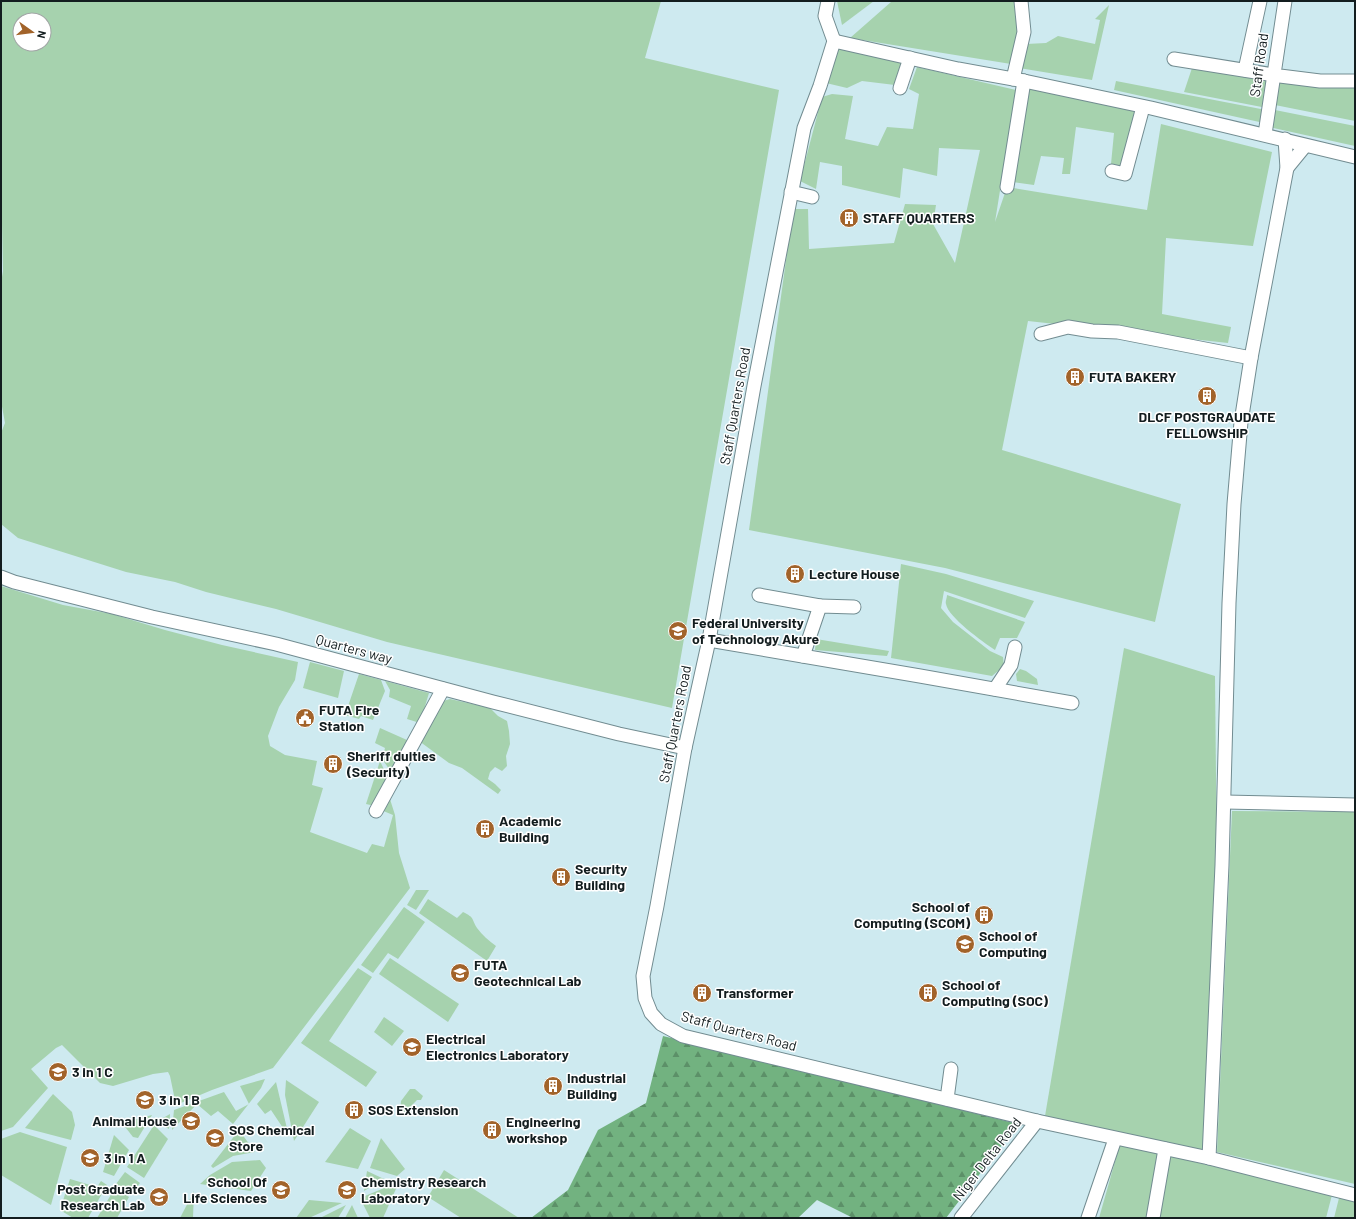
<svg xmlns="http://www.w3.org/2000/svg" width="1356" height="1219" viewBox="0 0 1356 1219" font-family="Barlow,sans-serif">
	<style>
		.grass { fill: #a6d2ae; fill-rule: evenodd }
		.forest { fill: url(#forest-firs) }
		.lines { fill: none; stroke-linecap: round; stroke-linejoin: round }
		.street-casing { stroke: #728c91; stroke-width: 15 }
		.street { stroke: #fff; stroke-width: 13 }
		.labels { text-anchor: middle; stroke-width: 3; stroke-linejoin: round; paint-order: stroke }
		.street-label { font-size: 14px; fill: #131d1f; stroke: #fff }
		.poi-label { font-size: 14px; font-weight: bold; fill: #131d1f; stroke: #fff; text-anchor: start }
	</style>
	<defs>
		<pattern id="forest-firs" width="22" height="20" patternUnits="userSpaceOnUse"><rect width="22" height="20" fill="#72b280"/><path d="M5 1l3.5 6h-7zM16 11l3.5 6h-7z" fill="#5c9068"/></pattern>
	</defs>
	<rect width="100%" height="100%" fill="#ceeaf0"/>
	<g class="grass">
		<path d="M 1,1 L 661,1 L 645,58 L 779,90 L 672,708 L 387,642 L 276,609 L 206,592 L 175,582 L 126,572 L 18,538 L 1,524 L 1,433 L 5,423 L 1,401 L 1,283 L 3,271 L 1,176 ZM 20,20 L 44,20 L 44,44 L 20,44 Z"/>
		<path d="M 837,1 L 874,1 L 842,25 Z"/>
		<path d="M 890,1 L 1015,1 L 1017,5 L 1017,45 L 1011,64 L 850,38 L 891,2 Z"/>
		<path d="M 1109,5 L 1092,80 L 1019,68 L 1026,44 L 1046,43 L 1058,36 L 1095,44 L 1100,20 L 1095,19 Z"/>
		<path d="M 838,46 L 905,61 L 895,85 L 862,81 L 847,88 L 826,83 Z"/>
		<path d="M 1193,65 L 1271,77 L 1267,108 L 1184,92 Z"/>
		<path d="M 917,67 L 1016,90 L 995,222 L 1007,187 L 1147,210 L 1161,124 L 1272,152 L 1253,246 L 1166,238 L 1162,314 L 1231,327 L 1228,343 L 1028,321 L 1002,450 L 1181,504 L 1155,622 L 945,568 L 749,530 L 793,209 L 808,209 L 809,249 L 894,243 L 905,204 L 936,205 L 933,224 L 955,263 L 980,150 L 939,148 L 937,176 L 903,168 L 900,198 L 842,185 L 842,166 L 820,162 L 816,189 L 800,181 L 822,97 L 832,94 L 853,96 L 845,139 L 878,146 L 887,127 L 913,129 L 919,94 L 909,89 Z"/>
		<path d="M 1277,78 L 1355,84 L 1355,121 L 1275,105 Z"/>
		<path d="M 1116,81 L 1266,110 L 1264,123 L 1114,90 Z"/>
		<path d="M 1029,86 L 1139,110 L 1122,166 L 1111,164 L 1114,133 L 1076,127 L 1070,174 L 1062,174 L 1064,158 L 1041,156 L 1034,185 L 1012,182 Z"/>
		<path d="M 1275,110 L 1355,126 L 1355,146 L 1269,127 Z"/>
		<path d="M 901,564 L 946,574 L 1034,601 L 1025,618 L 944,591 L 941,608 L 953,622 L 990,651 L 1003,657 L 1004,666 L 992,676 L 891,658 Z"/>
		<path d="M 1,586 L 63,605 L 112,614 L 165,630 L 222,645 L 298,662 L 295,680 L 279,707 L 268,736 L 270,746 L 285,755 L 317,761 L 312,785 L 323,788 L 310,832 L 367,853 L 372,844 L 384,847 L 393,815 L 381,810 L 389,796 L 395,815 L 399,853 L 410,888 L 273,1068 L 212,1090 L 176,1105 L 170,1076 L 168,1072 L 153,1074 L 113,1086 L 100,1083 L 62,1045 L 56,1048 L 31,1069 L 48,1088 L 13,1127 L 1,1131 Z"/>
		<path d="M 947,595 L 1025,622 L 1017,638 L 1000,638 L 995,650 C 983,642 948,617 946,604 C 945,602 947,598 947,595 Z"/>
		<path d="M 816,639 L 889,651 L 887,656 L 815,650 Z"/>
		<path d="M 1124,648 L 1215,676 L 1218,974 L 1209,1156 L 1044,1122 Z"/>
		<path d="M 310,662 L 344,671 L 338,698 L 303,688 Z"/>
		<path d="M 1020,669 L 1026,671 L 1037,679 L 1038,685 L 1017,681 L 1016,674 Z"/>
		<path d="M 359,674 L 381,680 L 385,691 L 373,720 L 361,716 L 359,719 L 345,715 Z"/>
		<path d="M 385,681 L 429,693 L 420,723 L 407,719 L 411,706 L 389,697 L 390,690 Z"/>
		<path d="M 450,699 L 490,708 L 498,716 L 507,721 L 509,731 L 510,744 L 506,756 L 507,766 L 502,771 L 495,767 L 490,772 L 488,779 L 495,784 L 501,790 L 498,794 L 462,768 L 449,763 L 419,741 L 440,702 Z"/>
		<path d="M 380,728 L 407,740 L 392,773 L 382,759 L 385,748 L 375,743 Z"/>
		<path d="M 380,761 L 388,778 L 375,806 L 366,804 Z"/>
		<path d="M 1232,811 L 1355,812 L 1355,1184 L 1217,1152 Z"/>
		<path d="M 416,890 L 429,890 L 416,910 L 407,905 Z"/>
		<path d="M 428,899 L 457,918 L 463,912 C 475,918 471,918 477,928 C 482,935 489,941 496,946 L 487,961 L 419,913 Z"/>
		<path d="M 404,907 L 425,922 L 398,959 L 388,953 L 373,973 L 361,965 Z"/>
		<path d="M 390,958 L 459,1004 L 448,1022 L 379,974 Z"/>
		<path d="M 358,968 L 372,977 L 329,1041 L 377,1072 L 366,1087 L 301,1043 Z"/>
		<path d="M 384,1017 L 404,1031 L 392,1046 L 374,1032 Z"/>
		<path d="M 265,1079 L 261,1088 L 233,1124 L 218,1111 L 211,1116 L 197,1104 L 172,1130 L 174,1110 L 224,1092 L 236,1111 L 249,1104 L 240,1086 Z"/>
		<path d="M 286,1080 L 319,1102 L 294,1141 L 285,1095 Z"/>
		<path d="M 276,1082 L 289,1137 L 271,1110 L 265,1114 L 257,1104 Z"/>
		<path d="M 410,1089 L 415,1089 L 423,1096 L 421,1100 L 417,1100 L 405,1112 L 400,1110 L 401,1101 Z"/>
		<path d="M 53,1094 L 72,1112 L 75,1125 L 71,1140 L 25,1128 Z"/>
		<path d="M 170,1114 L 169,1129 L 156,1122 Z"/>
		<path d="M 152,1115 L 138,1138 L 133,1137 L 122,1123 Z"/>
		<path d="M 154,1125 L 168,1139 L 144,1178 L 127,1167 Z"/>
		<path d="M 350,1128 L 371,1141 L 358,1169 L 325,1162 Z"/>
		<path d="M 239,1130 L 255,1152 L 233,1156 L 213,1168 L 211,1166 Z"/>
		<path d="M 20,1132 L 67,1147 L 51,1205 L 1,1175 L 1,1139 Z"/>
		<path d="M 114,1135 L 129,1150 L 114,1176 L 103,1172 Z"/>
		<path d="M 381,1138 L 405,1169 L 397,1176 L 370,1168 Z"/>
		<path d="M 1120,1144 L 1332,1195 L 1326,1218 L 1099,1218 Z"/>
		<path d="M 260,1160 L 266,1168 L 251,1191 L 200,1184 L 210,1175 L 232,1162 Z"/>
		<path d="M 444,1170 L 519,1218 L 461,1218 L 428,1197 Z"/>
		<path d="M 367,1171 L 384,1179 L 364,1191 Z"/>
		<path d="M 125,1172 L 140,1183 L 131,1195 L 116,1184 Z"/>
		<path d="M 70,1179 L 97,1187 L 101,1181 L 107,1185 L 88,1218 L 73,1218 L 60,1210 Z"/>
		<path d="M 399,1182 L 383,1218 L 370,1218 L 360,1198 Z"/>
		<path d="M 115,1188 L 129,1197 L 117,1218 L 97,1218 Z"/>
		<path d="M 194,1191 L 193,1218 L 180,1218 Z"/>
		<path d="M 1339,1198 L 1355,1202 L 1355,1218 L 1334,1218 Z"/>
		<path d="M 309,1200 L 342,1203 L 309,1218 L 296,1218 Z"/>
		<path d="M 346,1205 L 338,1218 L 320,1218 Z"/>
		<path d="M 352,1205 L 358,1218 L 345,1218 Z"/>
	</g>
	<path class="forest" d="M 663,1036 L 1018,1124 L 946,1218 L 853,1218 L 817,1200 L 798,1218 L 531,1218 L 568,1190 L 598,1130 L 646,1103 Z"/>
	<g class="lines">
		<defs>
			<g id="street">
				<path d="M 828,1 L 825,16 L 834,41 L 820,86 L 804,128 L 754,386 L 709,640 L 685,748 L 657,906 L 643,976 L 645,998 L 651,1013 L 661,1024 L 683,1036 L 1037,1121 L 1209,1158 L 1355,1195"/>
				<path d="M 834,41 L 958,69 L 1024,81 L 1151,108 L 1355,157"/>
				<path d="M 1174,59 L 1280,76 L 1320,81 L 1355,81"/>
				<path d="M 1245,70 L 1260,1"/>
				<path d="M 1013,79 L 1024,32 L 1021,1"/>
				<path d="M 900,88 L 910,58"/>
				<path d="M 1265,134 L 1285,1"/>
				<path d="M 1287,168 L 1305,146"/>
				<path d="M 1112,171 L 1125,174 L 1143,107"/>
				<path d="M 1007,187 L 1024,81"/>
				<path d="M 791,192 L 812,197"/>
				<path d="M 1041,334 L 1068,327 L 1092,331 L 1118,332 L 1251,358"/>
				<path d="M 1,577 L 14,582 L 152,617 L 276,644 L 493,702 L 619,734 L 685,748"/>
				<path d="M 759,595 L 820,606"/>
				<path d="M 709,640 L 920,676 L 1072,703"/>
				<path d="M 803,656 L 820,606 L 854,607"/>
				<path d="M 995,689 L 1011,665 L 1015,647"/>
				<path d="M 1225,802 L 1355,805"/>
				<path d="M 376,811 L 443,689"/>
				<path d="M 947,1099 L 951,1069"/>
				<path d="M 1209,1158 L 1222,865 L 1229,603 L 1234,504 L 1241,422 L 1251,358 L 1287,168 L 1285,139"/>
				<path d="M 961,1218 L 1037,1121"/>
				<path d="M 1088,1218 L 1115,1139"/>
				<path d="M 1153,1218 L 1165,1149"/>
			</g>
		</defs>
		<use href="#street" class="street-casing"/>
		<use href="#street" class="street"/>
	</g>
	<defs>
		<symbol id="building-disc" viewBox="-11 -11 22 22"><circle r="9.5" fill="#a2632a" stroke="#fff"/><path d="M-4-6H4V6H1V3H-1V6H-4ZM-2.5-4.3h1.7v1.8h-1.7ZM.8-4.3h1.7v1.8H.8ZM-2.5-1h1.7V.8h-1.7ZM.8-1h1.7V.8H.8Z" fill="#fff"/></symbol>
		<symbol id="university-disc" viewBox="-11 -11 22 22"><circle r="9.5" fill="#a2632a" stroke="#fff"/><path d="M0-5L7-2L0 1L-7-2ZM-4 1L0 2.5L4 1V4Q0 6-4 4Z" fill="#fff"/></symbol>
		<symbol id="civic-disc" viewBox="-11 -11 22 22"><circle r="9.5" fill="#a2632a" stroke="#fff"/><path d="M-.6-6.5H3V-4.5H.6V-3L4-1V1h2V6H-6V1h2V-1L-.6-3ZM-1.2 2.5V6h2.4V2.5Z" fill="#fff"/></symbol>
		<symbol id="school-disc" viewBox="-11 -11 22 22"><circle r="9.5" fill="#a2632a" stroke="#fff"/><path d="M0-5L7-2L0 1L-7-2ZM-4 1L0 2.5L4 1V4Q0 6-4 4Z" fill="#fff"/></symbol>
	</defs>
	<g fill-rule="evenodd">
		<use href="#building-disc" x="838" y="207" width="22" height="22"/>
		<use href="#building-disc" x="1064" y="366" width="22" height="22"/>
		<use href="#building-disc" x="1196" y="385" width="22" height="22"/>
		<use href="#building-disc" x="784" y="563" width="22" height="22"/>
		<use href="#university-disc" x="667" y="620" width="22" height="22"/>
		<use href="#civic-disc" x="294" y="707" width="22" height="22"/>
		<use href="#building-disc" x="322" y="753" width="22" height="22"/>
		<use href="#building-disc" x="474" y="818" width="22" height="22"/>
		<use href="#building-disc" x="550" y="866" width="22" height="22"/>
		<use href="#building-disc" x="973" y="904" width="22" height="22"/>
		<use href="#university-disc" x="954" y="933" width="22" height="22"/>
		<use href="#school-disc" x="449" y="962" width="22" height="22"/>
		<use href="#building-disc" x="691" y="982" width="22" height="22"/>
		<use href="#building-disc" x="917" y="982" width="22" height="22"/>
		<use href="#school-disc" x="401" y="1036" width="22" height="22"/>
		<use href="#school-disc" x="47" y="1061" width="22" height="22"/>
		<use href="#building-disc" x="542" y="1075" width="22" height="22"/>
		<use href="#school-disc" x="134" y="1089" width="22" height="22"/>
		<use href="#building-disc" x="343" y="1099" width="22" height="22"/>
		<use href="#school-disc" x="180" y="1110" width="22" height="22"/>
		<use href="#building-disc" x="481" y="1119" width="22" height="22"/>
		<use href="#school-disc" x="204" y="1127" width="22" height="22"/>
		<use href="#school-disc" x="79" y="1147" width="22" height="22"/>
		<use href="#school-disc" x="270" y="1179" width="22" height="22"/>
		<use href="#school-disc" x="336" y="1179" width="22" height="22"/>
		<use href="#school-disc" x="148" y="1186" width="22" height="22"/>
	</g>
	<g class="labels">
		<g class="street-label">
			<text transform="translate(1259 65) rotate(-82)" y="5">Staff Road</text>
			<text transform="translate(735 406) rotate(-80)" y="5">Staff Quarters Road</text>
			<text transform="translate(354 649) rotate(15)" y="5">Quarters way</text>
			<text transform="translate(675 724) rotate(-79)" y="5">Staff Quarters Road</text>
			<text transform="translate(739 1031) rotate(15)" y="5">Staff Quarters Road</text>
			<text transform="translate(987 1159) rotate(-52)" y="5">Niger Delta Road</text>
		</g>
		<g class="poi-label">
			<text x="863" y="223">STAFF QUARTERS</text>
			<text x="1089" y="382">FUTA BAKERY</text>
			<text x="1207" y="422" text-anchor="middle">DLCF POSTGRAUDATE<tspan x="1207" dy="16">FELLOWSHIP</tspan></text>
			<text x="809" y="579">Lecture House</text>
			<text x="692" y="628">Federal University<tspan x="692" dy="16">of Technology Akure</tspan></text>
			<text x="319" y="715">FUTA Fire<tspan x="319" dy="16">Station</tspan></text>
			<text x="347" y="761">Sheriff duities<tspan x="347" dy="16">(Security)</tspan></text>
			<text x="499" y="826">Academic<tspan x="499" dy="16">Building</tspan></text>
			<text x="575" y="874">Security<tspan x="575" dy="16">Building</tspan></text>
			<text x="970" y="912" text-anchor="end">School of<tspan x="970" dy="16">Computing (SCOM)</tspan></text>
			<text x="979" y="941">School of<tspan x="979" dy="16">Computing</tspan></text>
			<text x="474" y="970">FUTA<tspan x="474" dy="16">Geotechnical Lab</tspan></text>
			<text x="942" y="990">School of<tspan x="942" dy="16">Computing (SOC)</tspan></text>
			<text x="716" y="998">Transformer</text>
			<text x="426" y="1044">Electrical<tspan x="426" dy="16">Electronics Laboratory</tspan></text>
			<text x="72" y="1077">3 in 1 C</text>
			<text x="567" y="1083">Industrial<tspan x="567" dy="16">Building</tspan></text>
			<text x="159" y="1105">3 in 1 B</text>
			<text x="368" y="1115">SOS Extension</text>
			<text x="177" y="1126" text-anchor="end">Animal House</text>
			<text x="506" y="1127">Engineering<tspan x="506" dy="16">workshop</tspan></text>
			<text x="229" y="1135">SOS Chemical<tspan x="229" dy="16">Store</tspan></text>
			<text x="104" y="1163">3 in 1 A</text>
			<text x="267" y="1187" text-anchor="end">School Of<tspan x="267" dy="16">Life Sciences</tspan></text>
			<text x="361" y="1187">Chemistry Research<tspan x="361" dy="16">Laboratory</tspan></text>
			<text x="145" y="1194" text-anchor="end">Post Graduate<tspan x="145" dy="16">Research Lab</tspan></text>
		</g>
	</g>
	<rect width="1356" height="1219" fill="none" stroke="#131d1f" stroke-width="4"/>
	<g transform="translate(32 32) rotate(104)"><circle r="19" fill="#ffffff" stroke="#a1a5a5"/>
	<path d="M0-3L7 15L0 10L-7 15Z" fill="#a2632a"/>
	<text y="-6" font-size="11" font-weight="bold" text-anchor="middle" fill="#131d1f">N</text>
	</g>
</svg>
